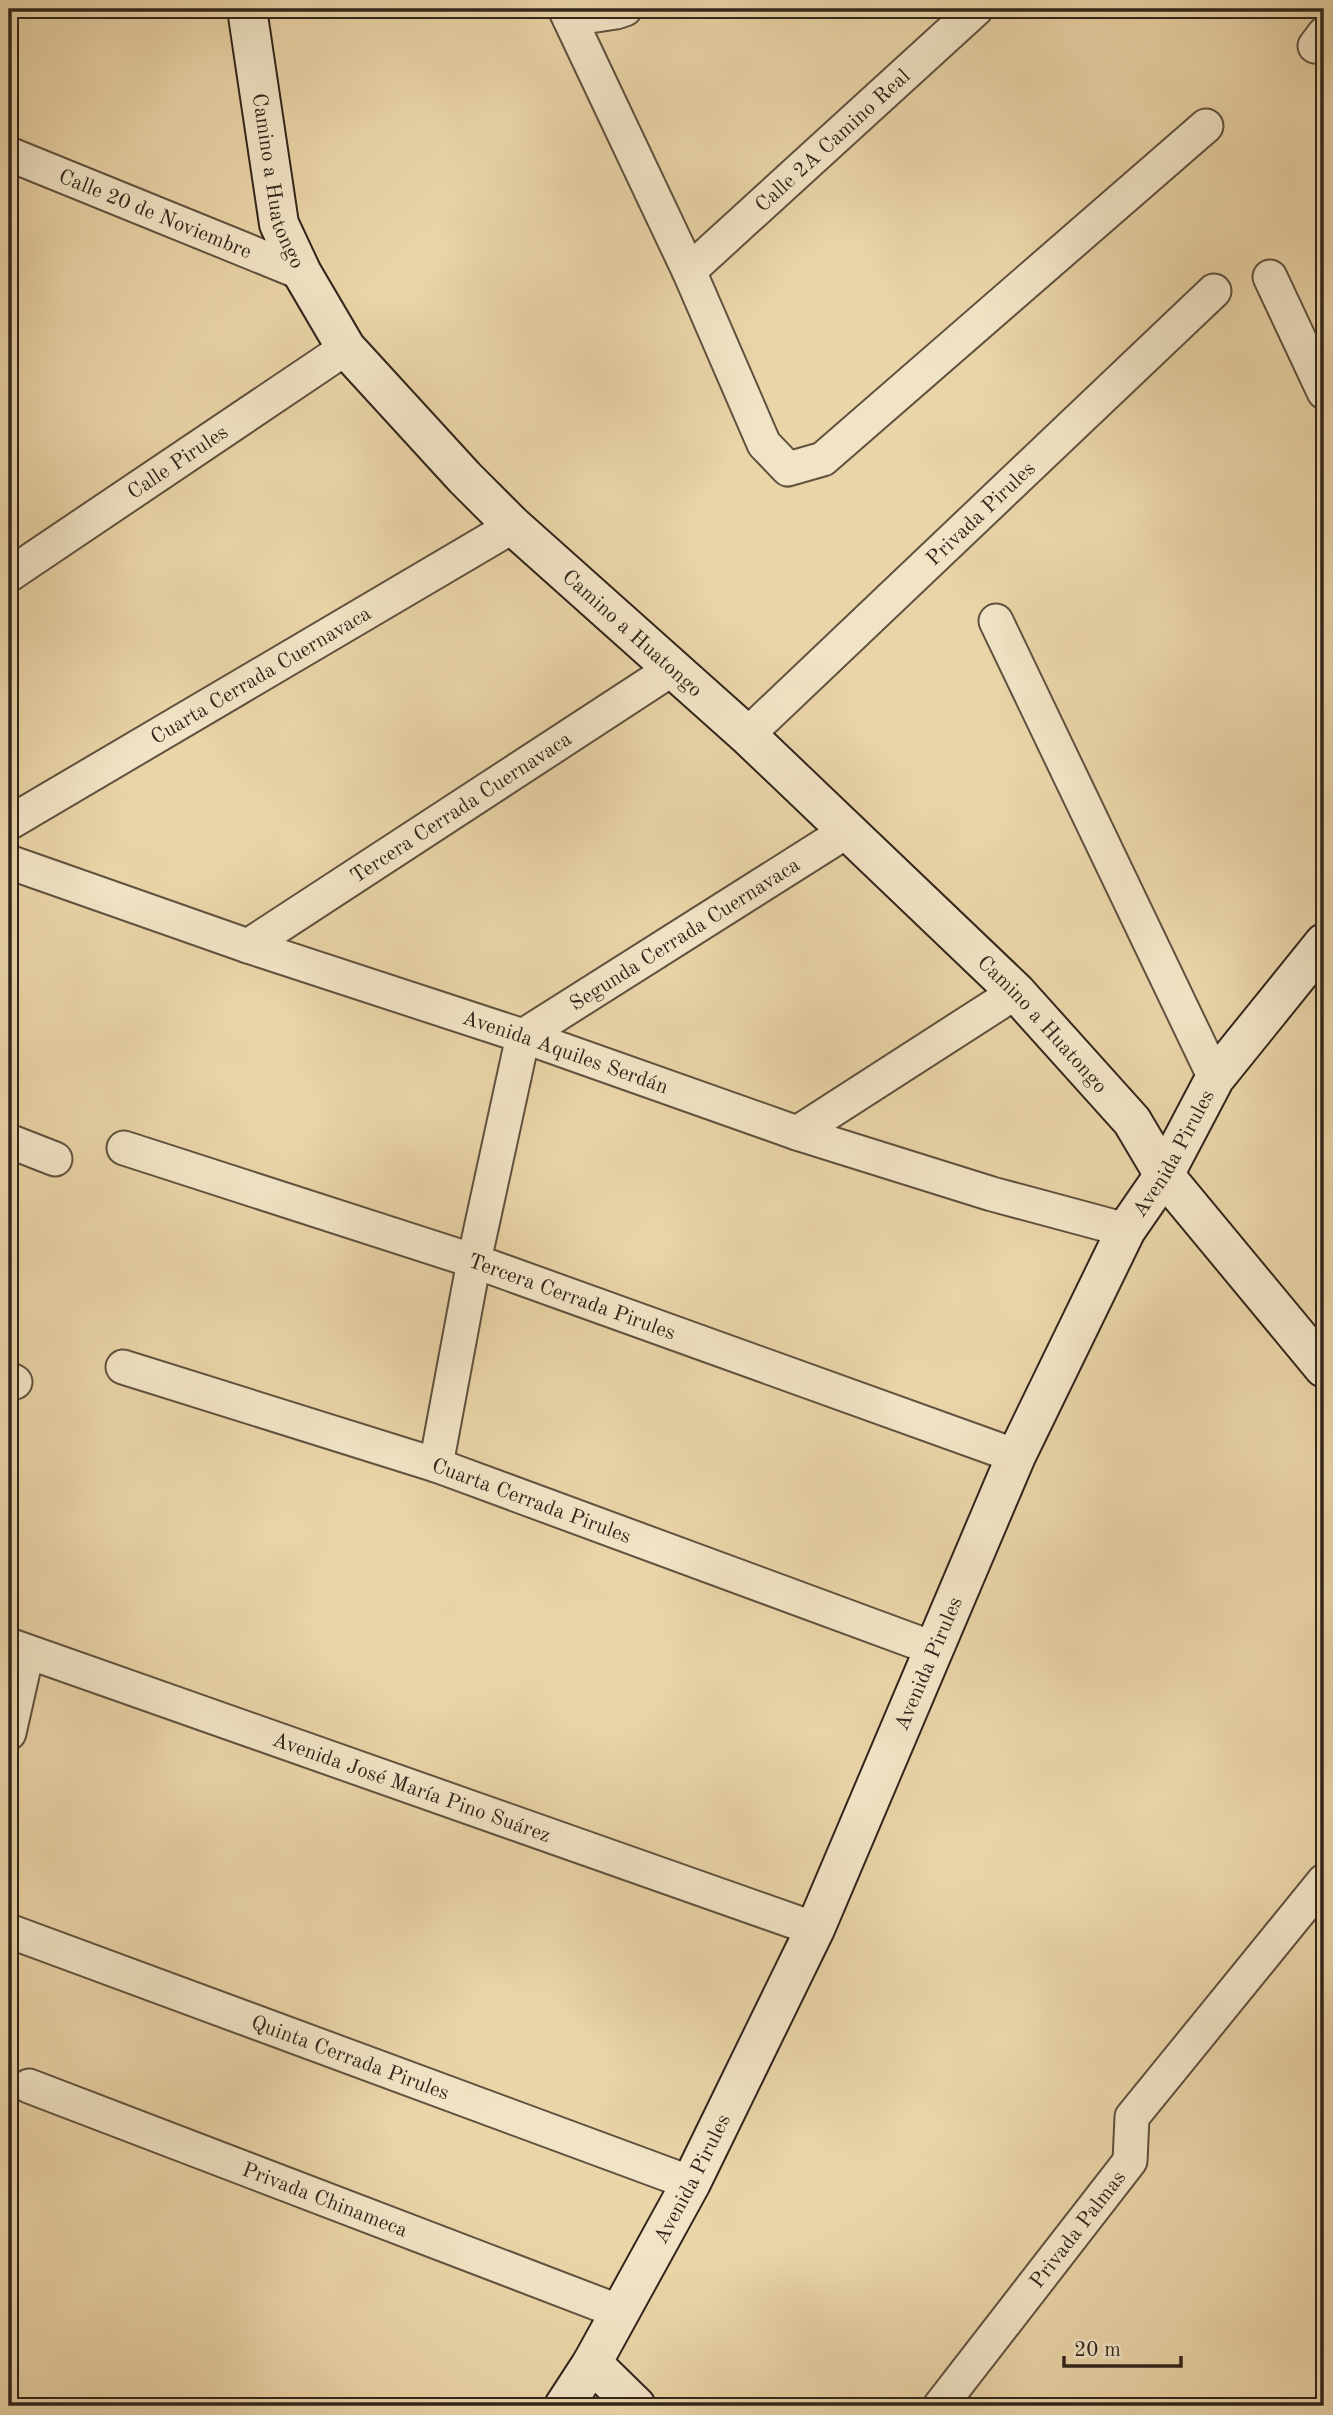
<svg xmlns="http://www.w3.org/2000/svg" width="1333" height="2415" viewBox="0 0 1333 2415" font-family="'Old Standard TT',serif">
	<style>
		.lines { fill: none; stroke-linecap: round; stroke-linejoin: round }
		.minor-casing { stroke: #60513f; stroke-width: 37 }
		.secondary-casing { stroke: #32251c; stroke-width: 42 }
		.minor { stroke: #f1e4c6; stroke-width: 33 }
		.secondary { stroke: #f1e4c6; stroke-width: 38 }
		.labels { text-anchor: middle; stroke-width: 5; stroke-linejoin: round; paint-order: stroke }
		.street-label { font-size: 21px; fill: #32251c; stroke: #f1e4c6 }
	</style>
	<rect width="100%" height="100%" fill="#ead5a8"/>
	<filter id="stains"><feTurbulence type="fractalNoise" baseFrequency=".00286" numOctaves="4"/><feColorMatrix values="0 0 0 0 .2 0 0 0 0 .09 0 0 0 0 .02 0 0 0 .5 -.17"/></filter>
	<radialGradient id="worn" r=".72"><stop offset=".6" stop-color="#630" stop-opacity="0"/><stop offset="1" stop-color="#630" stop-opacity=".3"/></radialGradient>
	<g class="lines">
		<defs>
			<g id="minor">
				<path d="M 565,9 L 689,271 L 764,444 L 788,469 L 823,459 L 1206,126"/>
				<path d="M 570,19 L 616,12 L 625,9"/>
				<path d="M 1315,46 L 1324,34"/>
				<path id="s1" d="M 9,154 L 302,273"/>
				<path id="s2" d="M 689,271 L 976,9"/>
				<path d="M 1270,277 L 1324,392"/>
				<path id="s3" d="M 9,575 L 346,348"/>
				<path d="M 996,621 L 1215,1078"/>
				<path id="s4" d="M 747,735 L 1214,291"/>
				<path id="s5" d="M 9,823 L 513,526"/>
				<path id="s6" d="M 9,862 L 248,946 L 523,1036 L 797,1133 L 992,1194 L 1126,1230"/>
				<path id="s7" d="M 248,946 L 672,669"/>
				<path id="s8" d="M 523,1036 L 847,831"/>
				<path d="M 797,1133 L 1016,992"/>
				<path d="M 9,1141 L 55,1159"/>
				<path id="s9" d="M 124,1148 L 474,1261 L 1016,1456"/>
				<path id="s10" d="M 123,1367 L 436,1465 L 935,1649"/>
				<path d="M 9,1379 L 15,1382"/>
				<path d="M 436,1465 L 474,1261 L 523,1036"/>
				<path id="s11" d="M 9,1645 L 815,1929"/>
				<path d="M 9,1733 L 27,1653"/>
				<path id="s12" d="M 9,1931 L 691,2183"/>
				<path id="s13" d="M 29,2086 L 620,2312"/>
				<path id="s14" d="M 940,2406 L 1130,2161 L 1132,2117 L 1324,1881"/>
			</g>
			<g id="secondary">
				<path id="s15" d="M 247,9 L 279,224 L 302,273 L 346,348 L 465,478 L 513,526 L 747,735 L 1016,992 L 1132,1121 L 1164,1175 L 1324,1368"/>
				<path d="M 592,2363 L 636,2406"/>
				<path id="s16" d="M 564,2406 L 592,2363 L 691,2183 L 815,1929 L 1016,1456 L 1126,1230 L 1164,1175 L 1215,1078 L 1324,943"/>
			</g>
		</defs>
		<use href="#minor" class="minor-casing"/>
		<use href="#secondary" class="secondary-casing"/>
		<use href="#minor" class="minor"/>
		<use href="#secondary" class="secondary"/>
	</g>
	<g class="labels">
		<g class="street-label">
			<text dy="7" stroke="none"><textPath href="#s2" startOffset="194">Calle 2A Camino Real</textPath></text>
			<text dy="7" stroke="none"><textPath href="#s15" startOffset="175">Camino a Huatongo</textPath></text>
			<text dy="7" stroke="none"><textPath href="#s1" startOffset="158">Calle 20 de Noviembre</textPath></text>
			<text dy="7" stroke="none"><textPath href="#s3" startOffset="203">Calle Pirules</textPath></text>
			<text dy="7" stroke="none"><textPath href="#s4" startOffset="322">Privada Pirules</textPath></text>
			<text dy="7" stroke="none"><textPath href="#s15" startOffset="763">Camino a Huatongo</textPath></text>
			<text dy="7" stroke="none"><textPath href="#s5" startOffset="292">Cuarta Cerrada Cuernavaca</textPath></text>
			<text dy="7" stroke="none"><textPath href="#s7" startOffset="254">Tercera Cerrada Cuernavaca</textPath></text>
			<text dy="7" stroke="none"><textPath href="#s8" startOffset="191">Segunda Cerrada Cuernavaca</textPath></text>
			<text dy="7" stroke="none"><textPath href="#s15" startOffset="1330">Camino a Huatongo</textPath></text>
			<text dy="7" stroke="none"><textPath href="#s6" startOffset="588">Avenida Aquiles Serdán</textPath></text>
			<text dy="7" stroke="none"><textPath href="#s16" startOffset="1395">Avenida Pirules</textPath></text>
			<text dy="7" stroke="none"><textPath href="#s9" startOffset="472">Tercera Cerrada Pirules</textPath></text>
			<text dy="7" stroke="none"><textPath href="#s10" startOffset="430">Cuarta Cerrada Pirules</textPath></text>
			<text dy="7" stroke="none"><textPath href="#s16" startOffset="828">Avenida Pirules</textPath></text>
			<text dy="7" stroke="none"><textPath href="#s11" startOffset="427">Avenida José María Pino Suárez</textPath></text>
			<text dy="7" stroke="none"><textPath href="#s12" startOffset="364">Quinta Cerrada Pirules</textPath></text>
			<text dy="7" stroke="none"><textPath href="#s16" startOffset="261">Avenida Pirules</textPath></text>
			<text dy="7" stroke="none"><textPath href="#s13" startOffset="317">Privada Chinameca</textPath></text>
			<text dy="7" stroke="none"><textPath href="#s14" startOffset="224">Privada Palmas</textPath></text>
		</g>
	</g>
	<rect width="1333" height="2415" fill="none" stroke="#ead5a8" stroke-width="35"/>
	<rect x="10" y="10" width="1312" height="2394" fill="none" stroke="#32251c" stroke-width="3.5"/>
	<rect x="18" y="18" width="1298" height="2380" fill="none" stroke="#32251c" stroke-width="2"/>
	<path d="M1064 2356v10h117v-10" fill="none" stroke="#32251c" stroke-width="3.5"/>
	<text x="1074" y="2356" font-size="21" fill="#32251c" stroke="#f1e4c6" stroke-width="5" paint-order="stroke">20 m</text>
	<rect width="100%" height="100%" filter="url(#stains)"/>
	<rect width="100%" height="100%" fill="url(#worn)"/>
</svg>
